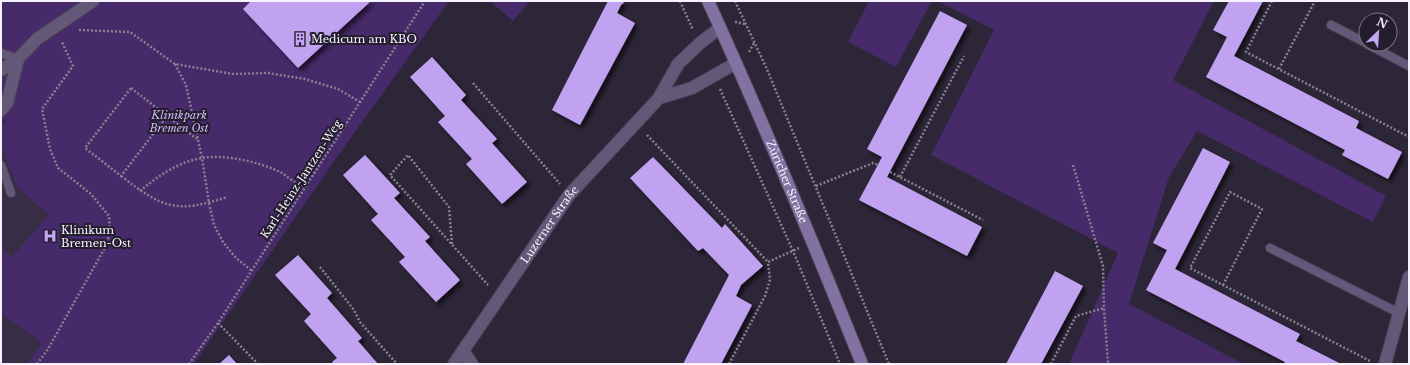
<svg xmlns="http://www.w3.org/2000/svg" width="1410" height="365" font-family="'Libre Baskerville',serif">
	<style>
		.built { fill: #372e45 }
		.green { fill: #462a69 }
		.building { fill: #c0a2f0; filter: url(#shadow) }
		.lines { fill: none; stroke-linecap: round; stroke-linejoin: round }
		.service-casing { stroke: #494354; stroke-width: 10 }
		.minor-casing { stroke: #494354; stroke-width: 14 }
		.secondary-casing { stroke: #494354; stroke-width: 14 }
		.path { stroke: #878190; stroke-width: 2.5; stroke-dasharray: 2 2; stroke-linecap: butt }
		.service { stroke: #635877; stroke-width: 8 }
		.minor { stroke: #635877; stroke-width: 12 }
		.secondary { stroke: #8371a2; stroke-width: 12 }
		.labels { text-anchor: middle; stroke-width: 4; stroke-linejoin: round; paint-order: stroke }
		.poi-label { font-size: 11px; fill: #f6f2fe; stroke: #231d2e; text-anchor: start }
		.park-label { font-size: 11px; font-style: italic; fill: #cfb9f5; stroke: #231d2e }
		.street-label { font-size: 11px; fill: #f6f2fe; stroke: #231d2e }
	</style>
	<defs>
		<filter id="shadow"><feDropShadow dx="3.5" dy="3.5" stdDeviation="2" flood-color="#0009"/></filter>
	</defs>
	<rect width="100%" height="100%" fill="#2d2638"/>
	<path class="built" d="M1 118 42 152 54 172 42 344 27 364H1Z"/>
	<path class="green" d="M1 1H449L335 160 194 364H27L41 345 39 343 40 341 1 313V248L12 257 49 215 17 187 1 146V131L3 130H1V127L6 122 1 118Z
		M490 1H530L513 21Z
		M869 1H932L896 67 848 42Z
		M938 1H1214L1173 80 1386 196 1373 222 1197 131 1169 177 1129 304 1244 364H1069L1118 253 931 155 994 30Z"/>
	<path class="building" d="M251 1H371L298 68 243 9Z
		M608 1H626L621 5 617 13 635 23 580 125 552 110Z
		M1229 1H1263L1234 56 1359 121 1356 128 1402 152 1388 179 1342 155 1345 150 1206 77 1227 37 1213 30Z
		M940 11 967 25 887 177 982 227 967 256 859 200 882 157 867 149Z
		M432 57 466 95 461 100 497 139 492 143 527 182 502 204 466 164 472 159 438 122 445 116 410 77Z
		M1203 148 1230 162 1175 269 1300 334 1296 341 1341 364H1284L1285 362 1146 290 1167 250 1153 243Z
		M365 155 400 193 394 198 430 237 425 241 460 280 436 302 399 262 405 257 371 220 378 214 343 175Z
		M653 157 722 228 725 224 763 266 741 285 736 296 752 305 721 364H683L729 275 703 248 698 251 630 178Z
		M298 255 332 293 327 298 362 338 358 341 378 364H334L332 362 337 358 304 321 311 314 275 275Z
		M1055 271 1083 286 1041 364H1006Z
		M229 355 237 364H219Z"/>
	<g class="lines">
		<g class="service-casing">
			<path id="service" d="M1331 25 1366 43
				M1367 44 1409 66
				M1 53 18 59
				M1 165 11 193
				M1270 248 1399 313"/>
		</g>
		<g class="minor-casing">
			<g id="minor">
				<path d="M1 70 18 59 37 39 93 1"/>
				<path d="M659 98 692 88 736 63"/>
				<path d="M1 110 7 103 18 59"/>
				<path d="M463 351 472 364"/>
				<path id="s1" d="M454 364 569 195 659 98 678 64 700 43 720 28"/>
				<path d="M1385 364 1409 277"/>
			</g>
		</g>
		<g class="secondary-casing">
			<g id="secondary">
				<path id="s2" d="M708 1C763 121 813 242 862 364"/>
			</g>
		</g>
		<path class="path" d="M680 1 693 30
			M735 1 766 67 889 364
			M1272 1 1246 52 1409 137
			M735 22 745 24
			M79 30 130 32 175 64 233 74 268 73 305 79 338 89 360 102
			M749 52 754 43
			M175 64 186 85 193 117 202 158 209 203 214 225 223 242 236 258 252 271
			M1279 69 1315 1
			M473 83 560 184
			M131 88 167 116 121 176 85 148Z
			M720 89 793 251 840 364
			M167 116 197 139
			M647 135 768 262
			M1073 165 1103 266 1104 308 1108 364
			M890 172 983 220
			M121 176C163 208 176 214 227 197
			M900 177 964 56
			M816 186 873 163 878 165
			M140 191C158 176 178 162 202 158 225 154 261 162 282 173 289 178 297 184 304 189
			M452 244 449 207 408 155 390 175 488 285
			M320 267 354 310 360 322 397 364
			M1223 285 1262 209 1230 192 1190 268 1370 361
			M218 323 258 364
			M37 364 48 349 107 244 110 230 109 216 91 194 58 168 50 149 42 109 73 66 62 42
			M189 364 218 323 425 1
			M729 364 765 296 770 280 768 262 799 248
			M1051 364 1076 316 1104 308"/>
		<use href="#service" class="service"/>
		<use href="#minor" class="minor"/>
		<use href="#secondary" class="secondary"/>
	</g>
	<defs>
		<g id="building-bare" transform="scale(1.08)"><path d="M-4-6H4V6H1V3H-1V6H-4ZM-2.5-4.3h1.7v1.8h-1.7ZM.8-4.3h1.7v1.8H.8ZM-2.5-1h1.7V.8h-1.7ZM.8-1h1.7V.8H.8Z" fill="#c3a7f2" stroke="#231d2e" stroke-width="2.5" paint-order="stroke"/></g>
		<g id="hospital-bare" transform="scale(1.08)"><path d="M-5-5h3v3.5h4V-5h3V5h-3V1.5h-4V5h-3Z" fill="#c3a7f2" stroke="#231d2e" stroke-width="2.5" paint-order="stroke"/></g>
	</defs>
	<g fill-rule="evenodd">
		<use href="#building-bare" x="300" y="39"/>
		<use href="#hospital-bare" x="50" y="236"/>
	</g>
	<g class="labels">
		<g class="poi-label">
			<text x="311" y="43">Medicum am KBO</text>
			<text x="61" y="234">Klinikum<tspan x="61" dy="13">Bremen-Ost</tspan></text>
		</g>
		<g class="park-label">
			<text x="179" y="119">Klinikpark<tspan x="179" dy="13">Bremen Ost</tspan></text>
		</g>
		<g class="street-label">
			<text transform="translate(301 179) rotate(-57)" y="4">Karl-Heinz-Jantzen-Weg</text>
			<text dy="4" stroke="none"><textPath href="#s2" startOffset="197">Züricher Straße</textPath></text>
			<text dy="4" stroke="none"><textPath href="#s1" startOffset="169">Luzerner Straße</textPath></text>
		</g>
	</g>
	<rect width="1410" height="365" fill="none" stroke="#f6f2fe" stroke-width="4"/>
	<g transform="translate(1378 32) rotate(25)"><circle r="19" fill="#231d2e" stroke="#777281"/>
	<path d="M0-3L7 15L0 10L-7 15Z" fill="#c3a7f2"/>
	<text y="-6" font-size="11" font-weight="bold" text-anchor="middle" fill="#f6f2fe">N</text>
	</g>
</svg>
